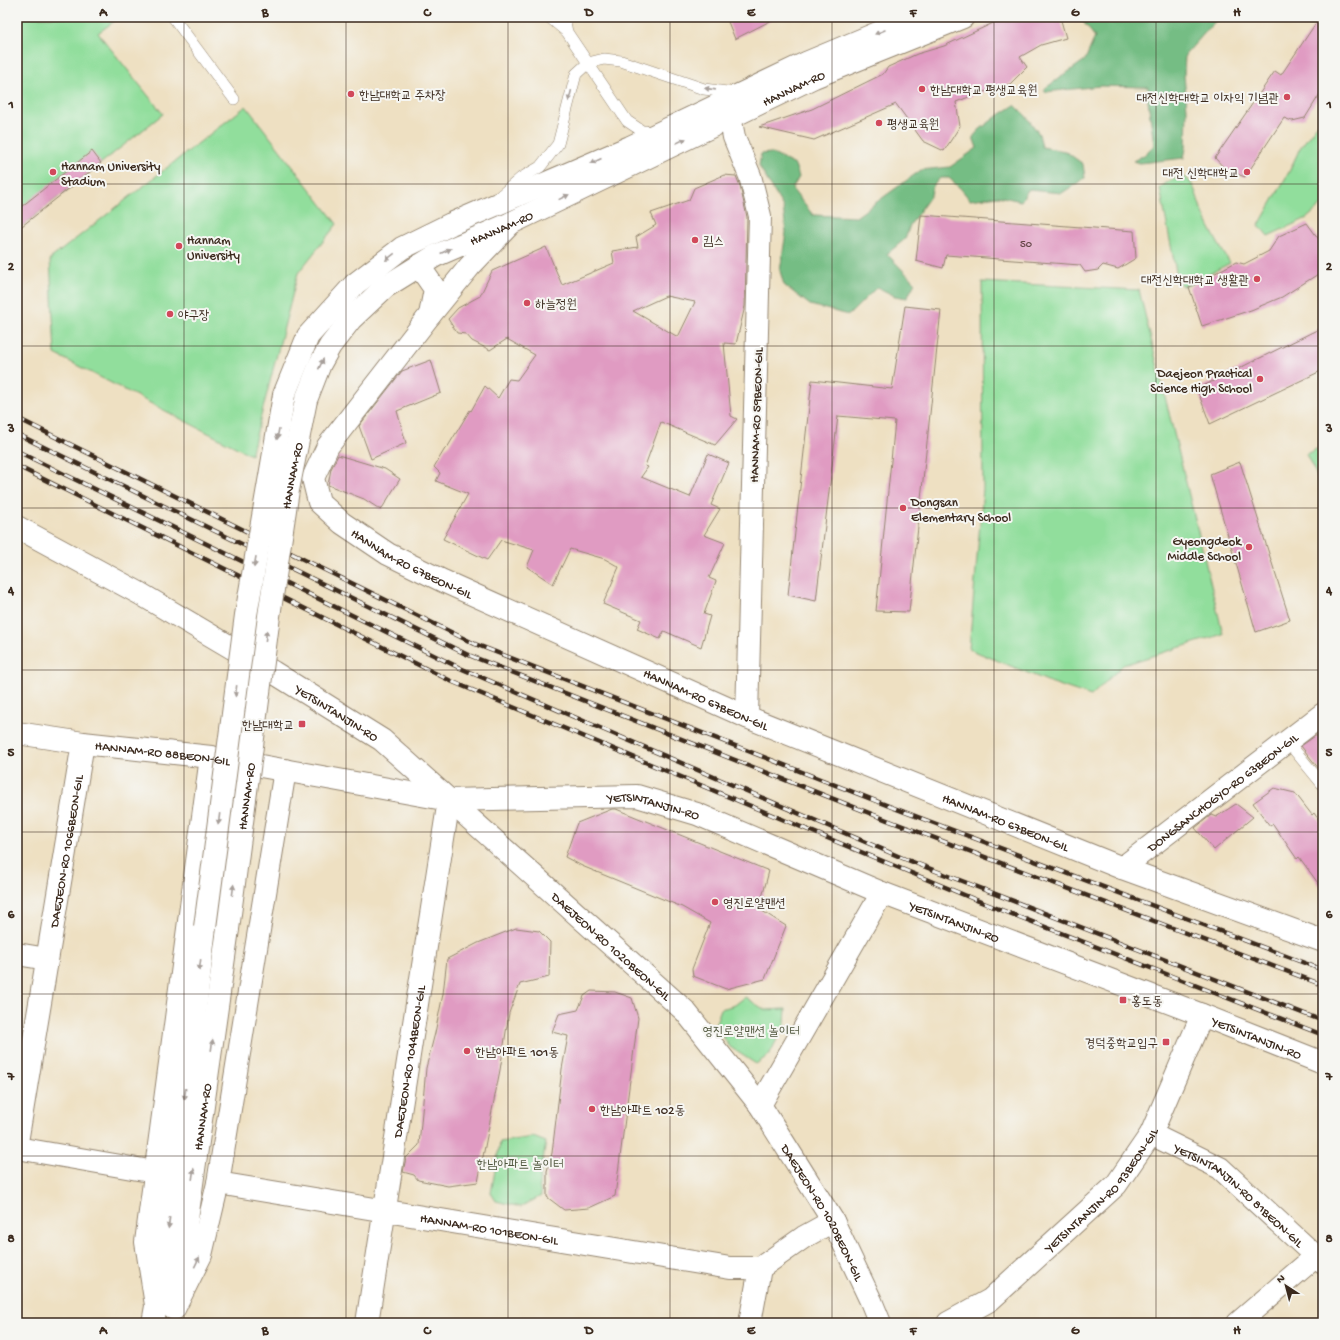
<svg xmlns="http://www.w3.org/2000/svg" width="1340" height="1340" font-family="'Gochi Hand','Poor Story',sans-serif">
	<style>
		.green { fill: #91de9c; stroke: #66845d }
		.forest { fill: #74bd84; stroke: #587451 }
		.building { fill: #e09bc2; fill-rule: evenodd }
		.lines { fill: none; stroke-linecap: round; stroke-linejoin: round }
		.lane-casing { stroke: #948570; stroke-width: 12 }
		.street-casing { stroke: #948570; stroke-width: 24 }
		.lane { stroke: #fff; stroke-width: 11 }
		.street { stroke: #fff; stroke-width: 22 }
		.rail-casing { stroke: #3b2a1e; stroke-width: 4.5 }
		.rail { stroke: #f6f6f2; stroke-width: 3; stroke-dasharray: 9; stroke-linecap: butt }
		.street-bridge-casing { stroke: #948570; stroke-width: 24; stroke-linecap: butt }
		.street-bridge { stroke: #fff; stroke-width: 22 }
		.oneway { fill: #a79f9a }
		.grid { fill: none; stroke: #3b2a1e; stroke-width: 1; stroke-opacity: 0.55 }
		.poi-dot { fill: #d1495b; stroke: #f6f6f2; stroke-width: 1.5 }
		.labels { text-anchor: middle; stroke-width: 4; stroke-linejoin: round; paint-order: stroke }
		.number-label { font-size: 11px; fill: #644647 }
		.street-label { font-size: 13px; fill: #3b2a1e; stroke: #f6f6f2 }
		.poi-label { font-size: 13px; fill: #3b2a1e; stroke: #f6f6f2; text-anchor: start }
		.park-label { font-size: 13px; fill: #50573e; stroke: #f6f6f2 }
		.neatline { fill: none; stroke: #3b2a1e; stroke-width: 1.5 }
		.grid-label { font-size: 13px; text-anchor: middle; font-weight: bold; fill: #3b2a1e }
	</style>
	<rect width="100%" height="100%" fill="#f6f6f2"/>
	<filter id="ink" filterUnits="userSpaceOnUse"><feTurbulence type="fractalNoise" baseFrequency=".025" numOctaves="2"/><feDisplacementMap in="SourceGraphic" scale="8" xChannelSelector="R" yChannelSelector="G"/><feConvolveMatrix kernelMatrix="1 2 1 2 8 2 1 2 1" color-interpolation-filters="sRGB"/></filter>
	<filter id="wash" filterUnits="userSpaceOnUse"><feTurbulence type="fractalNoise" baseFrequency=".012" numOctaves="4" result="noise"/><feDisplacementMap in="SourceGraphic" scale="16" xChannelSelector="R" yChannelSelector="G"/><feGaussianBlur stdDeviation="0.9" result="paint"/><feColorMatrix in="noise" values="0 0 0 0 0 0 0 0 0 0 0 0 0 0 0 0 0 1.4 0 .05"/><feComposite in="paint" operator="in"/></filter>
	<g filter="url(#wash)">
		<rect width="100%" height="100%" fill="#eee0c2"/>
		<path class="green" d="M17 17H120L98 33 163 114 17 230Z
			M246 106 337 224 298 273 251 455 55 354 50 259Z
			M1323 117V204L1307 218 1268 236 1259 225 1289 172 1300 148Z
			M1185 177C1197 186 1197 201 1203 213 1210 230 1220 247 1230 263L1191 284 1182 286 1177 277 1160 188C1167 181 1176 178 1185 177Z
			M982 282 1139 290 1223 634 1123 665 1091 696 1050 682 969 649 983 489Z
			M1323 446V488L1306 454Z
			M745 997 765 1010 786 1009 785 1024 769 1055 756 1064 730 1047 715 1025 721 1009 735 1005Z
			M533 1137 546 1142 539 1184 541 1196 521 1207 496 1201 491 1193 500 1142Z"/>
		<path class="forest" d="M1082 17H1219L1185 55 1184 75 1187 109 1186 148 1184 158 1140 163 1133 161 1144 155 1154 145 1148 101V87L1100 86 1046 92 1044 89 1085 60 1095 37 1081 19Z
			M1015 105 1026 116 1039 134 1042 147 1065 151 1083 164 1085 178 1062 193 1028 190 1021 201 998 196 970 200 961 189 949 178H940L933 186 931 195 910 225 905 239 887 254 915 283 907 298 895 296 877 287 849 315 810 305 784 285 780 271 786 232 783 207 759 166 761 154 771 153 795 165 799 177 792 189 813 215 856 217 921 170 950 167 977 148 973 137 979 130 996 117Z"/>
		<g id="blocks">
			<path class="building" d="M726 17H778L735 39Z
				M1006 17H1060L1066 38 1041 45 1020 57 1027 67 1010 84 974 95 956 102 960 126 944 151 923 141 896 104 814 140 759 127 812 109 883 74 888 67 917 54 944 46Z
				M1320 17H1323V89L1305 118 1292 121 1284 118 1245 177 1226 170 1215 158 1275 71 1281 75Z
				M92 151 101 163 17 230V210Z
				M724 175 736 176 740 186 747 217 745 306 736 344 724 343 731 416 737 419 715 445 661 422 645 466 648 467 641 477 690 497 708 454 729 463 711 505 720 509 704 535 725 543 709 578 716 581 704 614 710 616 701 647 664 631 660 639 637 629 641 620 603 604 619 567 605 559 570 549 553 584 527 567 534 550 501 540 487 560 443 539 468 494 436 481 440 473 434 467 446 447 447 448 470 410 471 411 485 386 498 398 509 379 517 380 535 355 507 339 490 350 472 341 466 334 457 333 448 319 458 308 480 296 492 271 546 247 562 285 614 263 612 251 638 247 636 237 656 225 651 213 689 200 694 188ZM666 296 695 302 678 337 633 311Z
				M921 215 1134 231 1136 258 1118 269 1103 265 1098 270 1085 272 1080 265 946 255 943 268 916 261Z
				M1307 223 1323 245V271L1282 297 1251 310 1202 326 1189 287 1236 262 1244 264 1269 251 1279 236Z
				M905 306 941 310 909 612 876 611 895 421 838 416 816 601 788 595 812 380 892 389Z
				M1323 327V370L1210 424 1197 389Z
				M431 360 441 393 397 411 406 443 371 459 359 426 402 371Z
				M338 455 385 469 400 479 381 510 364 499 328 485 331 469Z
				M1240 462 1290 620 1256 632 1210 474Z
				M1323 735V774L1301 746 1315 736Z
				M1274 788 1295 793 1312 815 1314 813 1323 826V890L1299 857 1297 859 1273 824 1270 826 1253 803Z
				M1236 804 1253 817 1214 850 1195 828 1211 815 1216 817Z
				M612 809H616L769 871 759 909 786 926 765 979 726 989 693 976 692 969 710 923 682 907 582 866 565 857 577 823Z
				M516 928 539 931 550 942 549 977 520 984 509 1013 500 1070 478 1182 448 1186 418 1180 414 1175 403 1172 406 1158 419 1145 426 1068 435 1033 443 994 447 959 478 943Z
				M591 991 615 992 632 998 638 1018 615 1196 589 1208 564 1210 547 1197V1171L552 1153 562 1069 568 1036 552 1032 559 1014 578 1010 584 996Z"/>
		</g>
	</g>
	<g filter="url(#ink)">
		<use href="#blocks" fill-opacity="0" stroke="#948570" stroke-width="1"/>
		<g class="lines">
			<g class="lane-casing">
				<path id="lane" d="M173 17 234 99
					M549 17 567 32 627 121 642 131 655 132
					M564 17 567 32
					M500 196 521 178 540 167 558 144 576 74 588 63 604 59 621 61 704 89 727 92 736 91
					M1287 741 1323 785"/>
			</g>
			<g class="street-casing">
				<g id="street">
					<path d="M730 117 734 137 750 176 760 216 747 717"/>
					<path id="s1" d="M511 223 470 266 430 315 328 446 313 478 319 502 342 523 388 554 443 581 747 717 1122 868 1323 941"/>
					<path d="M419 266 435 289 430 315"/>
					<path d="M284 395 308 336 355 284 402 248 451 224 630 147 806 63 916 17"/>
					<path id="s2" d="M306 400 320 364 330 346 351 319 385 287 435 256 511 223 814 77 963 17"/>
					<path id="s3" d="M17 527 139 593 273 672 382 740 685 1011 760 1105 833 1221 871 1301 880 1323"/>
					<path id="s4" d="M17 733 83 743 211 757 449 800 637 796 697 814 882 893 1202 1015 1323 1063"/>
					<path id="s5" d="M1122 868 1323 714"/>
					<path d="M17 954 47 959"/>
					<path d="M760 1105 882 893"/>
					<path id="s6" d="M1151 1134 1220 1168 1323 1263"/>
					<path id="s7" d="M17 1142 83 743"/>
					<path d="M17 1148 155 1172"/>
					<path id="s8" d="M218 1183 730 1268H760"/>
					<path id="s9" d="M177 1290 228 929"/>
					<path d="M156 1305 146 1242 211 757"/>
					<path d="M174 1309 201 1255 218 1183 285 770"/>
					<path d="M153 1323 166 1251 205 927"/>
					<path id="s10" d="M367 1323 449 800"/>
					<path d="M750 1323 760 1268 804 1237 833 1221"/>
					<path id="s11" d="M948 1323 990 1300 1116 1185 1151 1134 1202 1015"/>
					<path d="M1238 1323 1316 1256"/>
				</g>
			</g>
			<use href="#lane" class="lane"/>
			<use href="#street" class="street"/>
			<g class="rail-casing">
				<path id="rail" d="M17 418 475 644 894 808 1323 970
					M17 434 466 654 887 820 1323 985
					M17 451 460 668 905 859 1323 1021
					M17 466 453 682 981 902 1323 1035"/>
			</g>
			<use href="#rail" class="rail"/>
			<g class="street-bridge-casing">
				<g id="street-bridge">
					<path d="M205 927 246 615 284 395"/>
					<path id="s12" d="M228 929 269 616 288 490 306 400"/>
				</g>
			</g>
			<use href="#street-bridge" class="street-bridge"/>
		</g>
		<defs><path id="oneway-solid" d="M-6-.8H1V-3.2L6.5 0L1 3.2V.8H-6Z"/></defs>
		<g class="oneway">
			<use href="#oneway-solid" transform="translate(880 32) rotate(157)"/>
			<use href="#oneway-solid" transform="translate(710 89) rotate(-172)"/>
			<use href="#oneway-solid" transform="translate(570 96) rotate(104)"/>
			<use href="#oneway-solid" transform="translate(681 141) rotate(-26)"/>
			<use href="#oneway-solid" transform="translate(596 161) rotate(156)"/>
			<use href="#oneway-solid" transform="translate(564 197) rotate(-26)"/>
			<use href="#oneway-solid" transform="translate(446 251) rotate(-25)"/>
			<use href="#oneway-solid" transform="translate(390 257) rotate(142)"/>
			<use href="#oneway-solid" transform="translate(321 364) rotate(-65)"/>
			<use href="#oneway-solid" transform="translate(278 434) rotate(100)"/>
			<use href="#oneway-solid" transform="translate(255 562) rotate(100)"/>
			<use href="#oneway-solid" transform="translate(266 636) rotate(-83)"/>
			<use href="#oneway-solid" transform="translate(236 691) rotate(97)"/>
			<use href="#oneway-solid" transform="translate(219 819) rotate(97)"/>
			<use href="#oneway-solid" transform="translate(233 890) rotate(-83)"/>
			<use href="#oneway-solid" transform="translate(200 965) rotate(97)"/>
			<use href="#oneway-solid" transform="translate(212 1045) rotate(-82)"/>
			<use href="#oneway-solid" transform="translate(185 1094) rotate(97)"/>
			<use href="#oneway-solid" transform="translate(193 1174) rotate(-82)"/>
			<use href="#oneway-solid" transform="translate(169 1223) rotate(97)"/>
			<use href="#oneway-solid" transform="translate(197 1262) rotate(-64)"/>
		</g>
	</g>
	<path class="grid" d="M184 17V1323M346 17V1323M508 17V1323M670 17V1323M832 17V1323M994 17V1323M1156 17V1323M17 184H1323M17 346H1323M17 508H1323M17 670H1323M17 832H1323M17 994H1323M17 1156H1323"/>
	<g class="poi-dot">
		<circle cx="922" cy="89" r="4"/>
		<circle cx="351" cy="94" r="4"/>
		<circle cx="1287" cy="97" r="4"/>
		<circle cx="879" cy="123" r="4"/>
		<circle cx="53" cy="172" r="4"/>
		<circle cx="1247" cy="172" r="4"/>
		<circle cx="695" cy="240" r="4"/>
		<circle cx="179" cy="246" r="4"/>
		<circle cx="1257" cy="279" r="4"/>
		<circle cx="527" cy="303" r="4"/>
		<circle cx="170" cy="314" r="4"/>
		<circle cx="1260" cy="379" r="4"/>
		<circle cx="903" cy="508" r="4"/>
		<circle cx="1249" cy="547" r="4"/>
		<rect x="298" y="720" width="8" height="8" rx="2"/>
		<circle cx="715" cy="902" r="4"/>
		<rect x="1119" y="996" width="8" height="8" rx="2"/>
		<rect x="1162" y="1038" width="8" height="8" rx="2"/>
		<circle cx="467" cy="1051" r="4"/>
		<circle cx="592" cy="1109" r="4"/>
	</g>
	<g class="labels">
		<g class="number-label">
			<text x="1026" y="247">50</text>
		</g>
		<g class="street-label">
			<text dy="5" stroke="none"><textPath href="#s2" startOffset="595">HANNAM-RO</textPath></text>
			<text dy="5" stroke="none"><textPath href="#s2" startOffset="271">HANNAM-RO</textPath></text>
			<text transform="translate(755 415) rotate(-88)" y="5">HANNAM-RO 59BEON-GIL</text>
			<text dy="5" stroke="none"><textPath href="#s12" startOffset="458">HANNAM-RO</textPath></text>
			<text dy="5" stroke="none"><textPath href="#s1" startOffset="461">HANNAM-RO 67BEON-GIL</textPath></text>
			<text dy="5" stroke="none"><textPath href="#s1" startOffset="785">HANNAM-RO 67BEON-GIL</textPath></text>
			<text dy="5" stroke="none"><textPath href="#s3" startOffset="370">YETSINTANJIN-RO</textPath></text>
			<text dy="5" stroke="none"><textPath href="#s4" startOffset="147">HANNAM-RO 88BEON-GIL</textPath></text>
			<text dy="5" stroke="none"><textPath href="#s5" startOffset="126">DONGSANCHOGYO-RO 63BEON-GIL</textPath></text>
			<text dy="5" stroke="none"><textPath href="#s12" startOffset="134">HANNAM-RO</textPath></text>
			<text dy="5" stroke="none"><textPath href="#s4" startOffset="643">YETSINTANJIN-RO</textPath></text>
			<text dy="5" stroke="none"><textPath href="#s1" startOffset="1109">HANNAM-RO 67BEON-GIL</textPath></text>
			<text dy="5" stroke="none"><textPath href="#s7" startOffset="295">DAEJEON-RO 1066BEON-GIL</textPath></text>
			<text dy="5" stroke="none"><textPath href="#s4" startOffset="967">YETSINTANJIN-RO</textPath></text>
			<text dy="5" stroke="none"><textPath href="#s3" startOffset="731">DAEJEON-RO 1020BEON-GIL</textPath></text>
			<text dy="5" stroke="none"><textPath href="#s4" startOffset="1291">YETSINTANJIN-RO</textPath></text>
			<text dy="5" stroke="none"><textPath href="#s10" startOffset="265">DAEJEON-RO 1044BEON-GIL</textPath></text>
			<text dy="5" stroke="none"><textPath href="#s9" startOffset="175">HANNAM-RO</textPath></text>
			<text dy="5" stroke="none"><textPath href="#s11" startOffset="205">YETSINTANJIN-RO 93BEON-GIL</textPath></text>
			<text dy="5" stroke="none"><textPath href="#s6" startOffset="108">YETSINTANJIN-RO 81BEON-GIL</textPath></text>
			<text dy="5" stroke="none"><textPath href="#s3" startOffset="1074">DAEJEON-RO 1020BEON-GIL</textPath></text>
			<text dy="5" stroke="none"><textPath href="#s8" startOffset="275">HANNAM-RO 101BEON-GIL</textPath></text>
		</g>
		<g class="poi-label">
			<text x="930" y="94">한남대학교 평생교육원</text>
			<text x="359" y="99">한남대학교 주차장</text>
			<text x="1279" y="102" text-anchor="end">대전신학대학교 이자익 기념관</text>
			<text x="887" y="128">평생교육원</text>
			<text x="61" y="170">Hannam University<tspan x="61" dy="15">Stadium</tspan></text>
			<text x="1239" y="177" text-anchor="end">대전 신학대학교</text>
			<text x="187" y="244">Hannam<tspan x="187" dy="15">University</tspan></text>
			<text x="703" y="245">킴스</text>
			<text x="1249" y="284" text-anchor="end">대전신학대학교 생활관</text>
			<text x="535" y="308">하늘정원</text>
			<text x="178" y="319">야구장</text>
			<text x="1252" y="377" text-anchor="end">Daejeon Practical<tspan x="1252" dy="15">Science High School</tspan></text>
			<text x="911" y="506">Dongsan<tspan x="911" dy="15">Elementary School</tspan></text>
			<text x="1241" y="545" text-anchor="end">Gyeongdeok<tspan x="1241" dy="15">Middle School</tspan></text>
			<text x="294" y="729" text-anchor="end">한남대학교</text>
			<text x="723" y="907">영진로얄맨션</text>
			<text x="1131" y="1005">홍도동</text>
			<text x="1158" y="1047" text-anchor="end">경덕중학교입구</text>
			<text x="475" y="1056">한남아파트 101동</text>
			<text x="600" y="1114">한남아파트 102동</text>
		</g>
		<g class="park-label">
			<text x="751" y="1035">영진로얄맨션 놀이터</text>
			<text x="520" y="1168">한남아파트 놀이터</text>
		</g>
	</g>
	<rect width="1340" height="1340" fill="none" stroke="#f6f6f2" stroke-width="44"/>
	<g transform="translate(1286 1286) rotate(324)" stroke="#f6f6f2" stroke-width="3" paint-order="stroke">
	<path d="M0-3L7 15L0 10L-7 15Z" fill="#3b2a1e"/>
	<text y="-6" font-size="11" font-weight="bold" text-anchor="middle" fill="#3b2a1e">N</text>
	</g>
	<rect x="22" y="22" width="1296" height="1296" class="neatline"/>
	<g class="grid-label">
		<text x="103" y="16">A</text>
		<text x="265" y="16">B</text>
		<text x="427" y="16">C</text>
		<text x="589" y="16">D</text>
		<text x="751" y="16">E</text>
		<text x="913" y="16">F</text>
		<text x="1075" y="16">G</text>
		<text x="1237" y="16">H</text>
		<text x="11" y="108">1</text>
		<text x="1329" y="108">1</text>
		<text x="11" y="270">2</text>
		<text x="1329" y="270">2</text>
		<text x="11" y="432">3</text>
		<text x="1329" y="432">3</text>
		<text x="11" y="594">4</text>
		<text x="1329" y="594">4</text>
		<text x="11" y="756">5</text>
		<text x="1329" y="756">5</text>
		<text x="11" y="918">6</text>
		<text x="1329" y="918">6</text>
		<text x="11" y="1080">7</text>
		<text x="1329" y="1080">7</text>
		<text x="11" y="1242">8</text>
		<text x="1329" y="1242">8</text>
		<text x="103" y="1334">A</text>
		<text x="265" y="1334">B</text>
		<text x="427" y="1334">C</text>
		<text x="589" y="1334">D</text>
		<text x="751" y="1334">E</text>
		<text x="913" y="1334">F</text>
		<text x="1075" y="1334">G</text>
		<text x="1237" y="1334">H</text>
	</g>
</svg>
